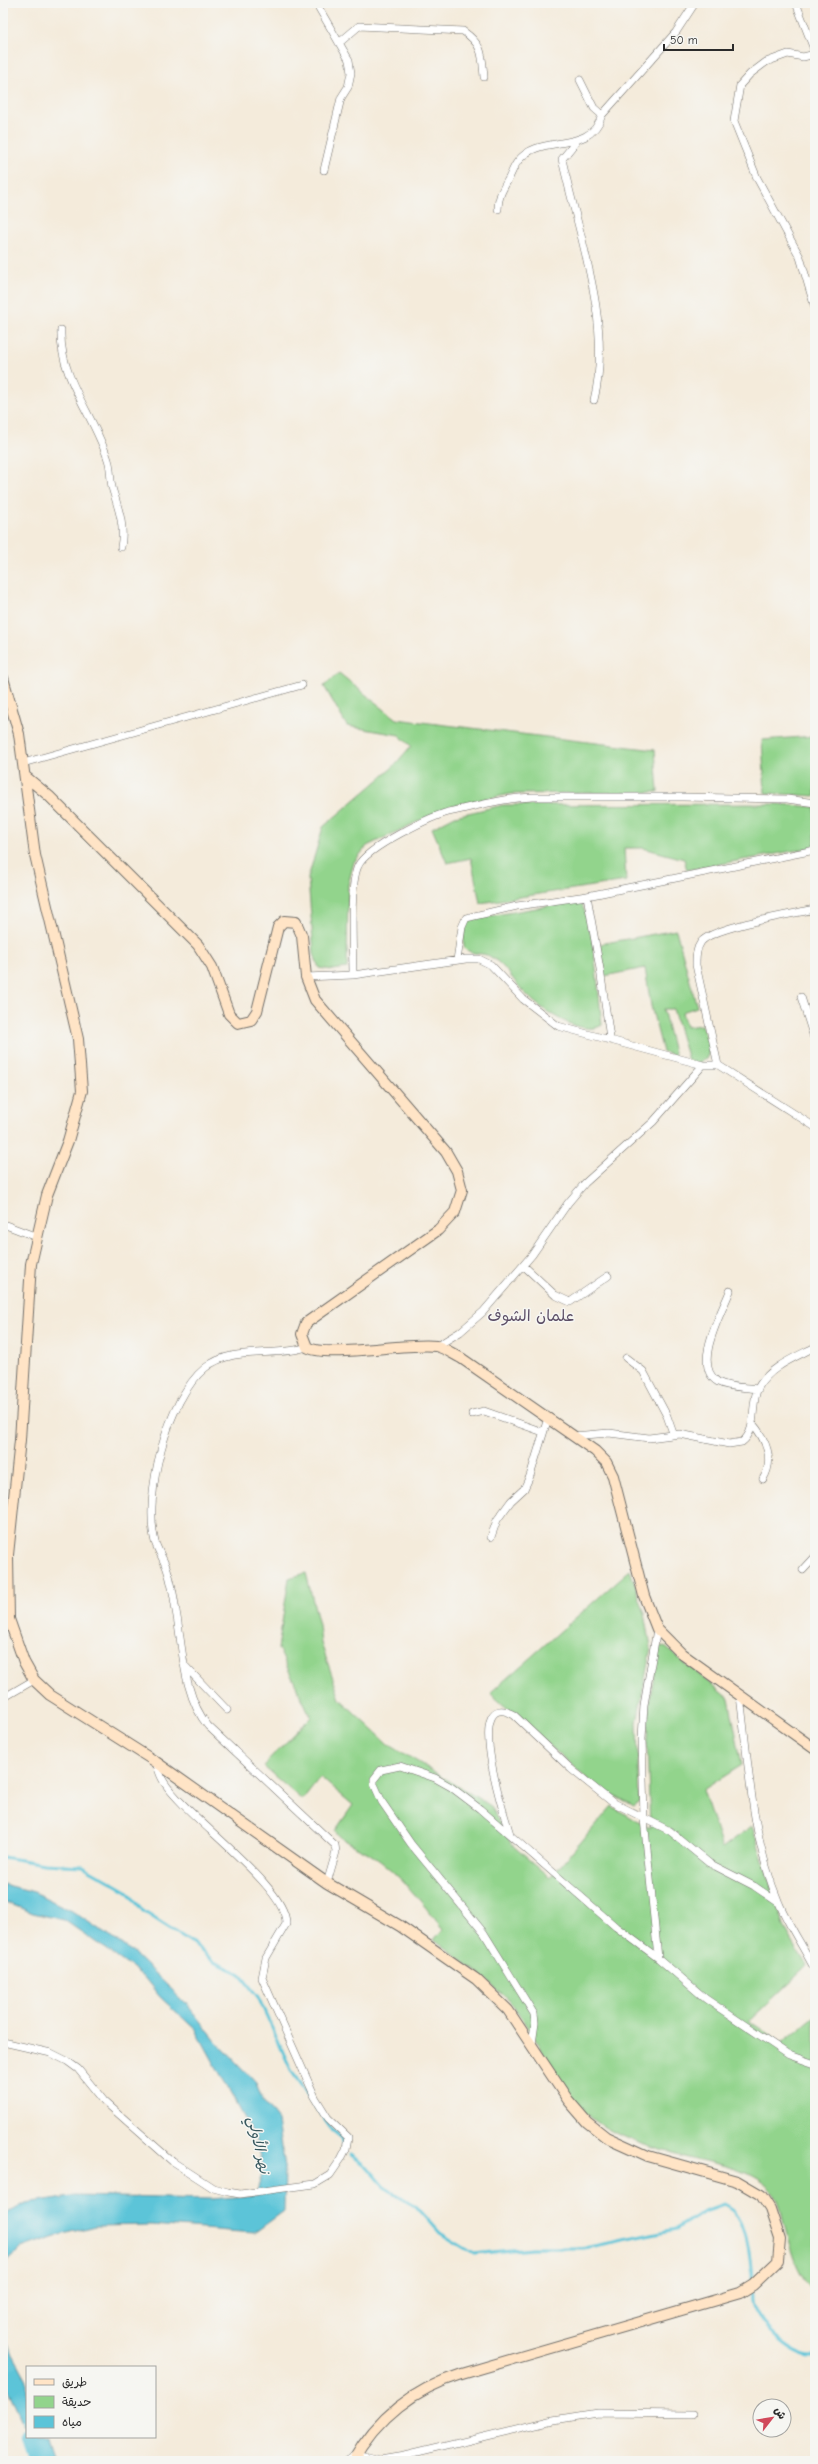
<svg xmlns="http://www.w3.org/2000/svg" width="818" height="2464" font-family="'Comic Neue','Playpen Sans Arabic',sans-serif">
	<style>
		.green { fill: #92d48c; stroke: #5e805c }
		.water { fill: #5bc4d8; stroke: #437882 }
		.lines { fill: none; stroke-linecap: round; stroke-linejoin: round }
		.stream { stroke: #5bc4d8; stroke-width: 3 }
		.river { stroke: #5bc4d8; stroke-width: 17 }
		.street-casing { stroke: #716e69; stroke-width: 8 }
		.secondary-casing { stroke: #716e69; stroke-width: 12 }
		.street { stroke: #fff; stroke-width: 7 }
		.secondary { stroke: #ffe4c6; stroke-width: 10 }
		.labels { text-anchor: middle; stroke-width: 3; stroke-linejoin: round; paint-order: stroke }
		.water-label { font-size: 15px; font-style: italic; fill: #39595f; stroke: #f6f6f2 }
		.quarter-label { font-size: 16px; fill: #5d4f67; stroke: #f6f6f2 }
	</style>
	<rect width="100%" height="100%" fill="#f6f6f2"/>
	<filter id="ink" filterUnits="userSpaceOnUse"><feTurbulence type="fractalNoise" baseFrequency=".025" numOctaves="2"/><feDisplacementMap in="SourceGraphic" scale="8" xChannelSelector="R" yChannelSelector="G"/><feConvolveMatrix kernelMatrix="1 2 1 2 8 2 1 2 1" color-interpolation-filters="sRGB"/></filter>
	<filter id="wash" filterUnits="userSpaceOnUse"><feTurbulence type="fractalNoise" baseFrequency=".012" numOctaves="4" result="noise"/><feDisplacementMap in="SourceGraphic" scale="16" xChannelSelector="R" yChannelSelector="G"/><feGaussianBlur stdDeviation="0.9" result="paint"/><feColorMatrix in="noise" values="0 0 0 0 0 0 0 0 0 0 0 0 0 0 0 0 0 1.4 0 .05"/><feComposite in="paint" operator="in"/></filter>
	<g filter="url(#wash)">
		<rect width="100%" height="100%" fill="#f4ebdb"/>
		<path class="green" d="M339 673 396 719 655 750 658 792 511 794 450 806 367 846 354 862 348 885 347 968 332 970 319 968 314 954 308 878 323 827 392 768 411 746 399 735 347 726 324 686Z
			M815 736V796L765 793 762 740Z
			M779 804 815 807V847L687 870 684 859 643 848H624L626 881 480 903 471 858 447 863 432 828 455 816 503 805Z
			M571 902C575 902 580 902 582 906 594 923 599 1001 602 1025 583 1038 539 1009 525 993 514 982 505 965 491 957 481 951 472 957 464 947 463 937 463 926 472 919Z
			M676 930 697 1007 682 1012 686 1027 701 1025 711 1048 706 1059 698 1063 688 1060 673 1009H663L675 1056 663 1052 651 1006 645 968 604 976 600 944Z
			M630 1570 645 1614 651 1647 637 1722 639 1803 634 1807 593 1784 490 1693Z
			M306 1573 319 1625 321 1643 340 1699 388 1744 491 1806 511 1844 550 1878 612 1806 636 1821 650 1827 647 1741 649 1703 659 1647 664 1646 729 1699 742 1765 703 1790 722 1848 752 1826 785 1929 807 1966 749 2021 782 2043 815 2016V2293C795 2274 790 2246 783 2220 781 2211 779 2198 773 2192 754 2171 726 2166 700 2160 662 2150 619 2142 588 2115 562 2092 542 2047 522 2018 500 1985 464 1963 434 1940L443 1929C421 1902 400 1873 370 1854 356 1845 347 1846 335 1831L353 1805 320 1777 302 1800 263 1766 311 1717 278 1648 289 1578Z"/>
		<path class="water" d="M3 1884 34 1892 72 1911 130 1950 185 2002 215 2040 256 2083 263 2101 278 2121 285 2167 284 2211 254 2233 152 2225 96 2226 55 2236 21 2248 3 2265V2216L26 2203 71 2196 212 2199 256 2195 263 2170 255 2137 196 2030 160 1997 143 1976 87 1936 64 1920 33 1913 3 1901Z
			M3 2336 27 2380V2433L3 2378Z
			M28 2437H48L56 2461H35Z"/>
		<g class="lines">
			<path class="stream" d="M3 1857 44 1864 83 1866 127 1891 143 1911 191 1942 214 1962 239 1973 258 1997 292 2072 331 2129 341 2137 343 2145
				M351 2155 364 2164 384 2187 415 2205 440 2233 474 2254 531 2248H584L676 2229 704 2211 724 2204C728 2206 734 2209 736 2213 748 2233 751 2260 752 2282
				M752 2288C752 2293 751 2301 753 2306 760 2326 793 2358 815 2356"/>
			<path class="river" d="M29 2437 37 2461"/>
		</g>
	</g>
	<g filter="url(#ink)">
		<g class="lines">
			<g class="street-casing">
				<path id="street" d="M316 3 349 60 351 73 348 87 341 98 324 170
					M796 3 815 52
					M339 43 359 26 463 31C483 45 482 54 484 77
					M815 54 803 57 788 54 766 62 750 74 740 85 734 121 757 178 800 257 815 308
					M580 80 594 108 602 115
					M576 142 562 159C578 233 613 324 594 400
					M498 209C498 196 503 189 509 178 512 172 514 166 518 161 540 132 590 156 602 115L676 32 695 3
					M61 330C59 379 96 417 109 463 111 472 110 482 113 491 119 510 125 527 121 547
					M23 763 302 685
					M587 896 815 850
					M457 960 462 927 466 918 517 906 587 896 600 969 610 1038
					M353 975C353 951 349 885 358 866 366 848 432 815 453 811 480 805 506 798 533 797H683L787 799 815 803
					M306 977 353 975 466 959H479L491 965 523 999 558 1026 703 1065H718L815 1127
					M801 997 815 1041
					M718 1065 696 965C696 957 696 949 701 942 712 927 793 914 815 909
					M3 1224 37 1237
					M524 1266 555 1295 570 1302 608 1276
					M730 1291C722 1312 691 1366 718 1382 729 1388 746 1387 758 1389
					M437 1346 460 1332 483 1312 532 1255 568 1203 585 1183 653 1122 703 1065
					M307 1347C275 1358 233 1345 205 1368 167 1399 143 1495 155 1542 158 1551 164 1560 167 1569 172 1583 174 1597 176 1611 183 1648 183 1696 208 1726L335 1845 336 1852 327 1883
					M626 1358 643 1371 667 1416 673 1433
					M472 1414 484 1411 543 1432
					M752 1423C766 1439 775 1460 763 1479
					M573 1436 609 1433 649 1438 680 1434 729 1444 742 1442C758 1430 750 1404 758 1388 769 1367 796 1357 815 1347
					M491 1537 497 1520 511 1501 524 1489 530 1476 548 1418
					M803 1570 815 1557
					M657 1629 644 1705 642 1738 644 1819 658 1958
					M186 1667 227 1710
					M740 1696C749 1766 751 1837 779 1903 789 1926 804 1948 815 1970
					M3 1698 34 1680
					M510 1834C505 1818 462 1686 514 1715L571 1769 612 1802 670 1831 709 1863 754 1886 779 1903
					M3 2042 51 2053 67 2061 78 2069 104 2101 173 2162 213 2188 228 2192 240 2194 315 2184 330 2175 341 2159 346 2149 348 2137 328 2118 315 2097 262 1978 266 1958 286 1924C288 1887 185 1816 164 1782 160 1776 158 1769 156 1762
					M532 2044 535 2023 534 2014 484 1933 411 1844 382 1802 374 1784V1779L381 1770 400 1766 435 1778 451 1787 480 1809 616 1927 658 1958 706 1999 789 2055 815 2064
					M346 2461 357 2454 380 2460 404 2456 554 2420 598 2413 693 2414"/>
			</g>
			<g class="secondary-casing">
				<path id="secondary" d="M3 678 19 734 35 855 78 1039 82 1091 68 1141 47 1195 31 1264 20 1440 8 1555 9 1619 24 1662 34 1680 50 1695 156 1762 327 1883 400 1926 476 1979 508 2010 568 2100 587 2122 606 2137 648 2156 737 2181 761 2195 770 2209 780 2239 778 2261 753 2285 740 2293 462 2374C414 2389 378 2416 353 2461
					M25 776 49 796 198 945 212 967 229 1014 238 1023 251 1020 257 1011 278 927 284 921 296 922 302 936 306 977 315 1000 446 1152 457 1171 462 1190 455 1212 438 1230 306 1323 302 1334 307 1347C326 1359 408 1342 436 1346 445 1348 453 1354 461 1358L595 1451 606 1462 613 1476 644 1596 657 1629 682 1654 815 1749"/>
			</g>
			<use href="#street" class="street"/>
			<use href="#secondary" class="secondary"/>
		</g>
	</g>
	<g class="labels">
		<g class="water-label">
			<text transform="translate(259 2145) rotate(78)" y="5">نهر الأولي</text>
		</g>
		<g class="quarter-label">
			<text x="531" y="1321">علمان الشوف</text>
		</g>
	</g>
	<rect width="818" height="2464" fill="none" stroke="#f6f6f2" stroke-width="16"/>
	<rect x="26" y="2366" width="130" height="72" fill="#f6f6f2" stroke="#a5a5a2"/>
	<rect x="34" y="2379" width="20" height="6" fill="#ffe4c6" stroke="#a5a5a2"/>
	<text x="62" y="2386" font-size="12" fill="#2b2b2b">طريق</text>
	<rect x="34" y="2396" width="20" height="12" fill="#92d48c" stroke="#a5a5a2"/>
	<text x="62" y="2406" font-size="12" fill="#2b2b2b">حديقة</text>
	<rect x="34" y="2416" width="20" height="12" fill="#5bc4d8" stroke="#a5a5a2"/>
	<text x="62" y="2426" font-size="12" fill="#2b2b2b">مياه</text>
	<g transform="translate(772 2418) rotate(59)"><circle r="19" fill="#f6f6f2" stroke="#a5a5a2"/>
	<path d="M0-3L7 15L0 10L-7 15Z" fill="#d1495b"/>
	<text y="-6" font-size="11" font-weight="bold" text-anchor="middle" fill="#2b2b2b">ش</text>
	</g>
	<path d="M664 44v6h69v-6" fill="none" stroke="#2b2b2b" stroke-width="2"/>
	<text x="670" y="44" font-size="12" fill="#2b2b2b" stroke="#f6f6f2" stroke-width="3" paint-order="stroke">50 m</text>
</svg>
